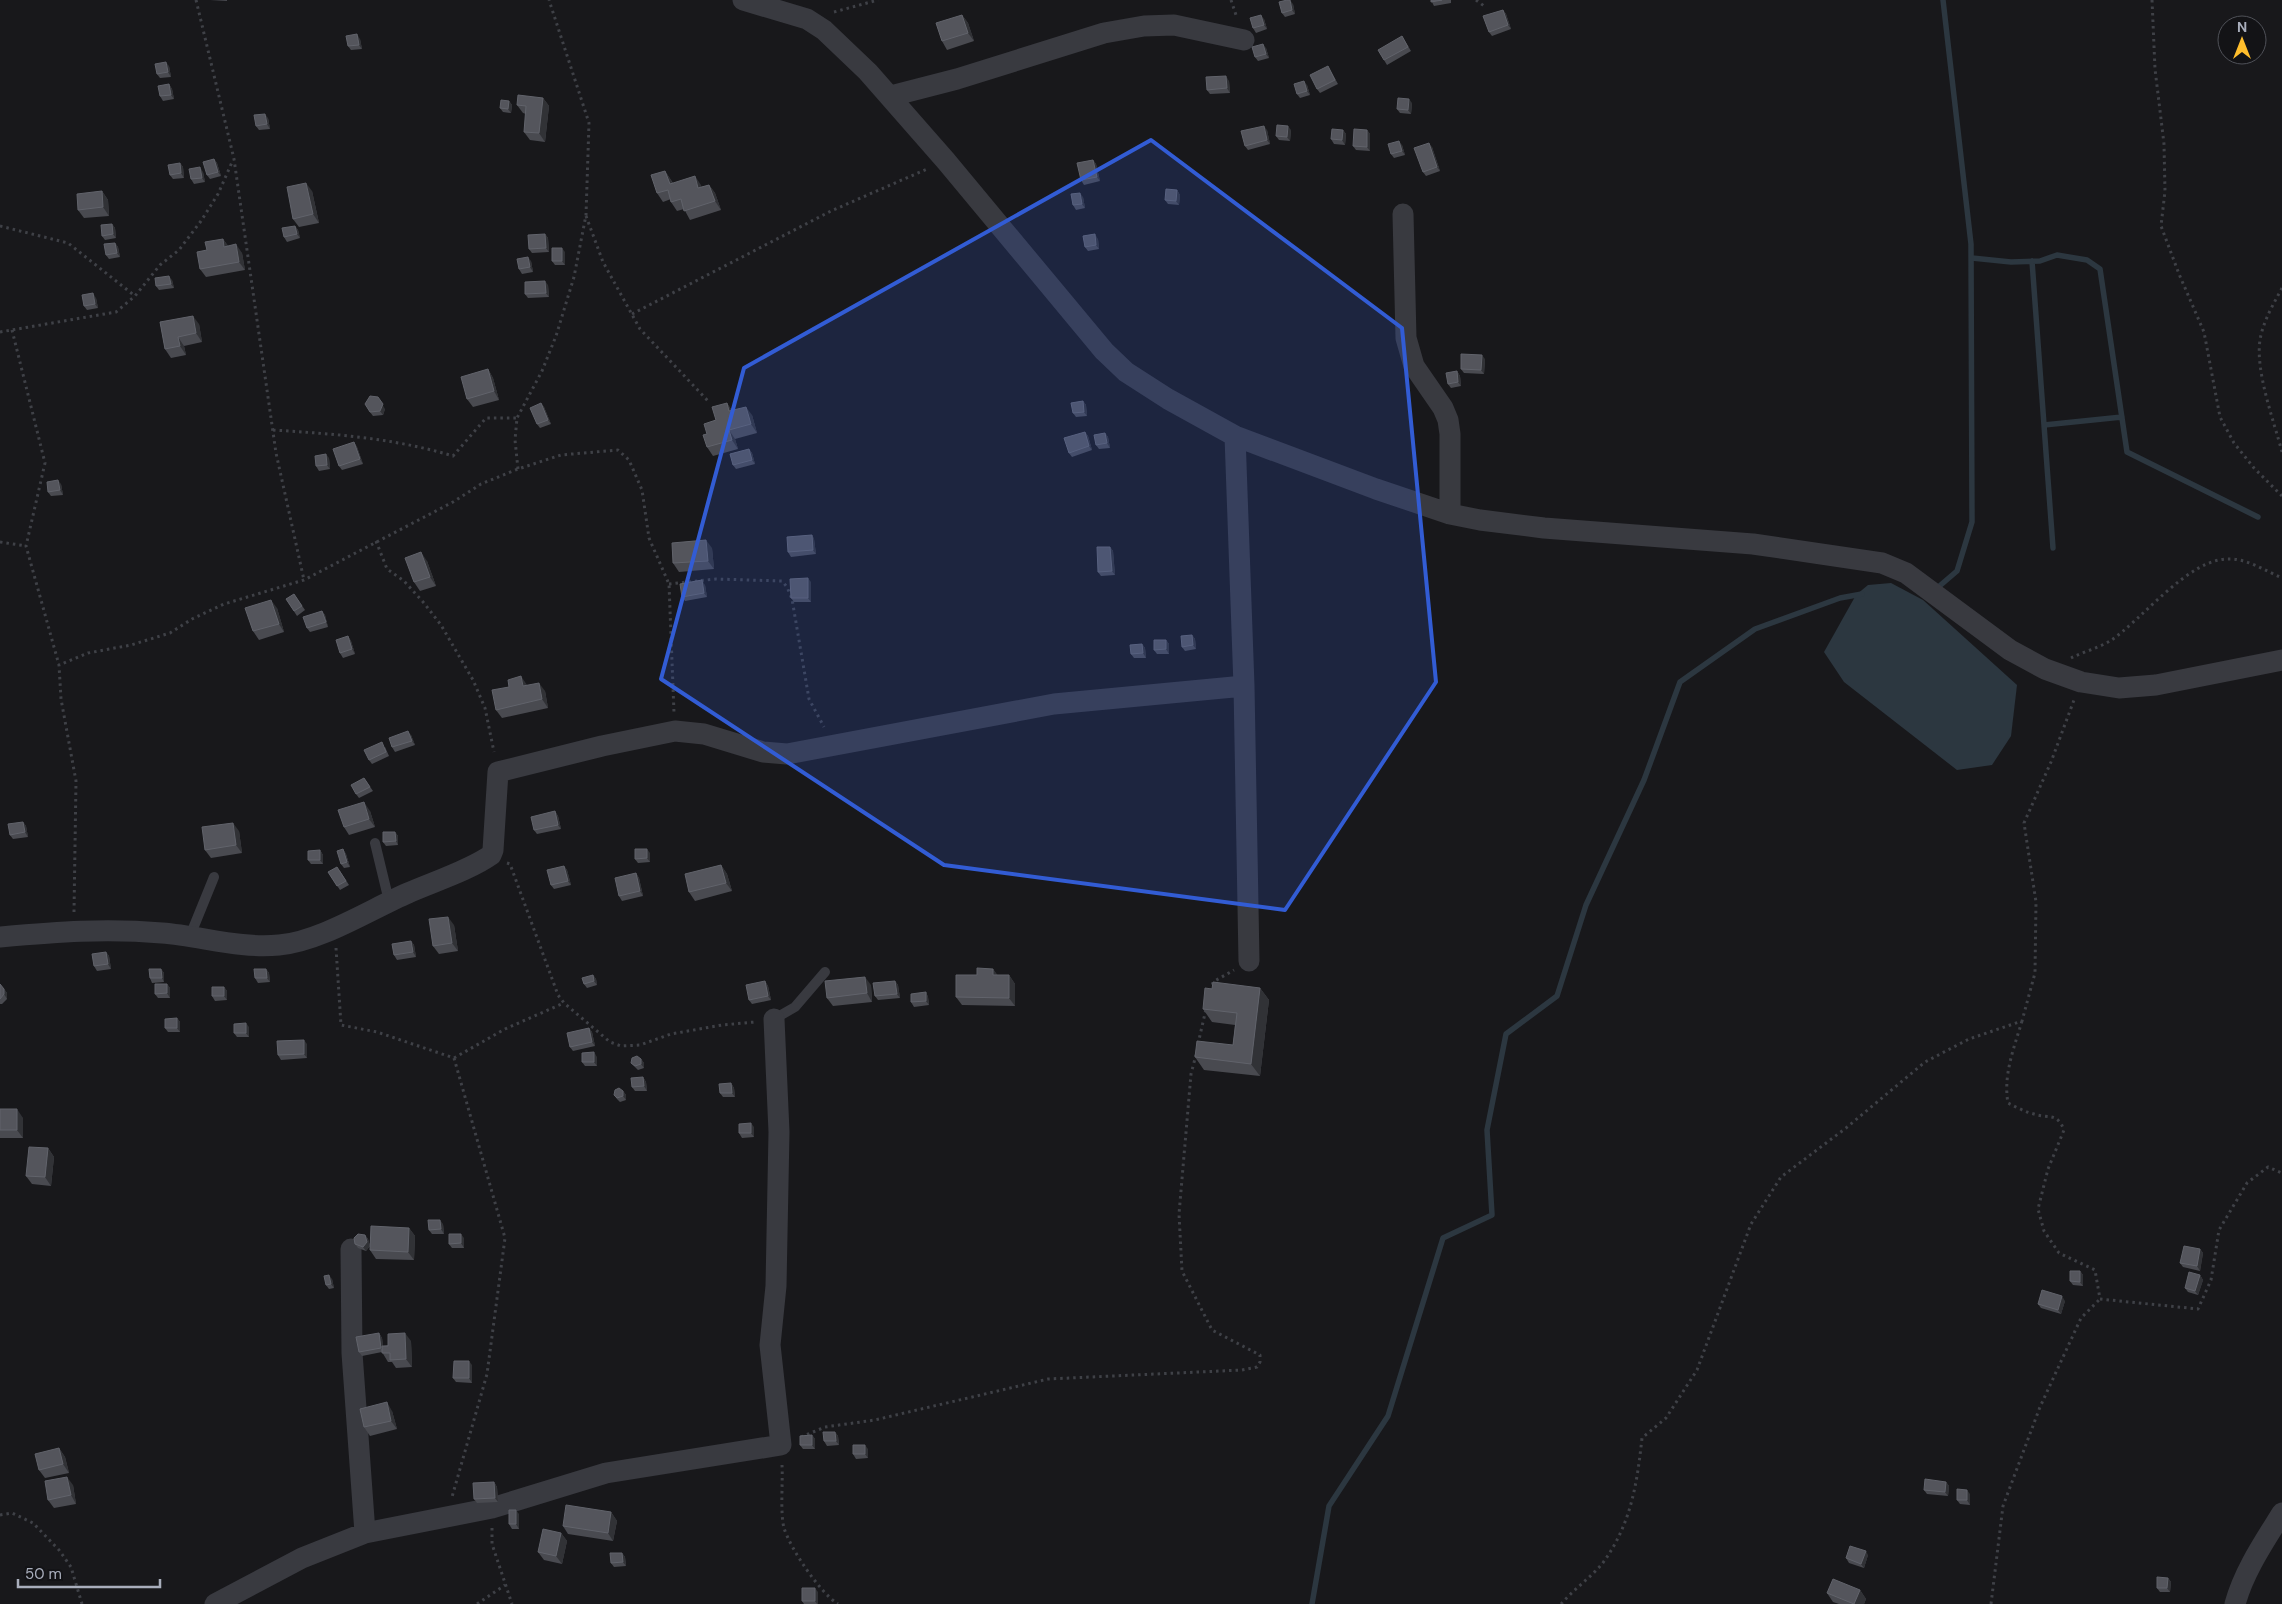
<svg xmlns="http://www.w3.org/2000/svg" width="2282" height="1604" font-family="'DM Sans',sans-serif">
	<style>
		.water { fill: #2c3740 }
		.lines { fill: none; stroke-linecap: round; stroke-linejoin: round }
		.stream { stroke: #2c3740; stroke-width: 5.5 }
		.path { stroke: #3f4147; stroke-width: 3; stroke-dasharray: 2.5 4; stroke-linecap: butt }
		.lane { stroke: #393a40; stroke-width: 10 }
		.street { stroke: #393a40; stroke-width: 21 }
		.wall { fill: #494a50 }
		.shaded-wall { fill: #313236 }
		.building { fill: #54555c; stroke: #61636b }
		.marked { fill: #325cd4; fill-opacity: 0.2; stroke: #325cd4; stroke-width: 4; stroke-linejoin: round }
	</style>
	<rect width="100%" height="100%" fill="#18181b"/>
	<path class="water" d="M1891 583 1923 600 2017 685 2011 736 1992 765 1957 770 1844 682 1824 652 1856 595 1868 585Z"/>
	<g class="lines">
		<path class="stream" d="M1972 258 2011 262 2040 261 2057 255 2087 260 2100 269 2127 452 2258 517
			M2032 261 2053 548
			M2044 425 2122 417
			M1936 589 1957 571 1972 522 1971 244 1943 0
			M1312 1604 1329 1506 1388 1416 1443 1238 1492 1215 1487 1130 1506 1034 1557 996 1586 905 1644 780 1680 682 1755 629 1840 598 1862 594"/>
		<path class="path" d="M196 0 234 159 276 453 304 580
			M1231 0 1237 18
			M1476 0 1484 6
			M2152 0 2155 69 2164 144 2165 191 2161 226 2179 274 2204 332 2220 417 2234 443 2254 468 2282 496
			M834 12 878 0
			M586 216 603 262 640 329 709 402
			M0 226 68 243 135 296
			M2282 288C2274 303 2265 318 2261 335 2253 366 2274 421 2282 452
			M632 314 831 211 927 169
			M12 330 45 463 26 546 59 665
			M0 332 116 312 135 296 160 265 179 250 201 221 218 194 233 160
			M273 430C335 434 394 438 453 456L486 418H517
			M518 469 515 440 517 418 542 371 556 336 574 277 586 215 589 123 549 0
			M376 541 387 569 404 581 424 603 441 625 473 680 485 708 494 752
			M0 542 26 546
			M669 584 716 579 782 581 787 587 792 599 809 699 824 727
			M2071 658C2083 652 2098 648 2110 641 2142 620 2188 559 2228 559 2246 558 2266 571 2282 578
			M507 863 510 864 558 995 564 1003 610 1042 621 1046 640 1045 671 1034 722 1025 755 1022
			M74 912 76 781 61 699 59 665 88 653 131 645 170 633 192 619 224 604 304 580 453 502 481 484 518 469 561 455 618 450 629 460 642 490 649 538 669 584 674 713
			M336 948 341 1025 377 1032 454 1058 505 1238 487 1374 452 1497
			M1211 991 1213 982 1234 970
			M2022 1021C2014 1048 2003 1075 2008 1103 2016 1107 2025 1112 2034 1114 2049 1119 2057 1112 2064 1130L2048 1169 2038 1209 2044 1231 2059 1253 2095 1270 2100 1299
			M1198 1044 1206 1009
			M454 1058 505 1029 564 1003
			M2100 1299 2198 1309 2211 1280 2219 1230 2247 1183 2268 1167 2282 1173
			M801 1437 825 1427 875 1420 1048 1379 1242 1370 1257 1367 1260 1362V1355L1212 1330 1182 1271 1179 1214 1191 1074 1196 1055
			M782 1465C783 1482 780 1513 784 1528 790 1548 820 1593 838 1604
			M0 1515 12 1513 33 1523 59 1550 71 1567 82 1604
			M492 1528V1544L512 1604
			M477 1604 505 1585
			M1561 1604C1573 1590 1590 1578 1602 1564 1631 1525 1637 1484 1642 1438L1666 1418 1697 1370 1751 1224 1781 1177 1846 1128 1925 1062 1969 1039 2022 1021 2035 973 2036 902 2024 823 2051 762 2074 700
			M1991 1604 2003 1506 2040 1407 2081 1318 2100 1299"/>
		<path class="lane" d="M375 843 389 901
			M190 936 214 877
			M774 1019 795 1007 825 972"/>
		<path class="street" d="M743 0 807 19 824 30 868 72 946 161 1104 351 1126 372 1168 399 1235 436 1376 489 1450 514 1480 520 1544 528 1753 544 1882 563 1906 573 2010 650 2045 669 2081 682 2119 688 2156 685 2282 660
			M891 96 957 79 1104 33 1144 26 1174 25 1244 40
			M1403 214 1406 338 1414 366 1443 408 1448 420 1450 434V514
			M1235 436 1244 686 1249 961
			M0 937C57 932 105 928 162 933 201 936 240 949 279 945 319 942 371 909 408 893 433 882 470 870 491 855L493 850 498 772 602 746 675 731 704 734 763 752 787 754 1054 704 1244 686
			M365 1533 492 1508 606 1473 781 1445 770 1345 776 1286 779 1132 774 1019
			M215 1604 302 1558 365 1533 352 1353 351 1249
			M2235 1604C2244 1571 2264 1542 2282 1513"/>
	</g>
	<path class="wall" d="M210 0H227V1Z
		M1431 0H1451V3L1434 6Z
		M1293 4 1295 14 1285 17 1282 13Z
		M1503 10 1506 14 1511 29 1492 36 1489 32Z
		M962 15 968 23 974 41 947 50 942 41Z
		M1264 19 1267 29 1256 33 1253 28Z
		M1402 36 1411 51 1387 65 1384 60Z
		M360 39 362 49 351 50 348 46Z
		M1266 48 1269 58 1258 61 1255 57Z
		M169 66 171 77 160 78 157 74Z
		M1328 66 1338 84 1320 93 1317 89Z
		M1229 81 1230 93 1210 94 1207 90Z
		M169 84 172 89 174 99 163 101 160 96Z
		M1307 85 1310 95 1300 98 1297 94Z
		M543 98 549 106 545 142 530 140 524 132 526 114 523 113 517 105Z
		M509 101 512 105 511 113 503 112 500 108Z
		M1412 103 1411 114 1400 113 1397 109Z
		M268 118 270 129 259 130 256 126Z
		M1267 130 1270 144 1248 150 1245 146Z
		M1291 130 1290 141 1279 140 1276 136Z
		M1343 130 1346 134 1345 145 1334 144 1331 139Z
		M1367 130 1370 134V151L1356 150 1353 146Z
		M1402 145 1405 155 1394 158 1391 154Z
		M1432 147 1440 171 1426 176 1423 172Z
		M214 159 217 163 221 176 210 179 207 175Z
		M1093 160 1096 164 1100 181 1084 185 1081 180Z
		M180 163 183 167 184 178 173 179 170 175Z
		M665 171 673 183 701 185V187L709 185 715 193 721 210 690 220 684 209 677 211 671 202V199L663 202 657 193Z
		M203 172 205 182 194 184 191 179Z
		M1177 190 1180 195 1179 205 1168 204 1165 200Z
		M102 191 108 200 109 216 84 218 78 210Z
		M312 191 319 223 299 227 293 219Z
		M1083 197 1085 208 1076 210 1073 205Z
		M112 224 115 228 116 238 105 240 102 236Z
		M295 226 298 230 300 238 287 242 284 237Z
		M545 234 548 238 549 252 532 253 529 249Z
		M223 239 228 246 242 253 245 270 206 277 200 269 207 250Z
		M1098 239 1099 249 1088 251 1085 247Z
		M115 243 118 247 120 257 109 259 106 255Z
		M565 252V265H555L552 261Z
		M531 261 533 272 522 274 519 269Z
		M172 280 174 288 159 290 156 286Z
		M548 285 549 297 528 298 525 294Z
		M96 298 98 308 87 310 84 306Z
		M160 322 199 324 202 342 184 346 186 355 171 358 165 349Z
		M1485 359 1484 374 1464 373 1461 369Z
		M488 369 493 378 499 400 473 407 467 399Z
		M1457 371 1460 376 1461 386 1451 388 1448 384Z
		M1083 401 1086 405 1087 416 1076 417 1073 413Z
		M541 403 544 407 551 424 540 428 537 424Z
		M727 403 732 411 752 415 757 433 735 439 738 449 713 456 707 447V434Z
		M385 409 383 415 373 416 370 412Z
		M1085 432 1088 436 1092 450 1072 457 1069 453Z
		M1105 433 1108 437 1110 448 1099 449 1096 445Z
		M354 442 357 447 363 464 342 470 339 466Z
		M749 449 752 453 755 464 736 469 733 465Z
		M329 458 330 469 319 471 316 466Z
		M61 484 63 495 51 496 48 492Z
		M812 535 814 539 816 554 791 557 788 552Z
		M1110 547 1113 551 1115 575 1101 576 1098 572Z
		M712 548 714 569 679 572 673 563Z
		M427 561 436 586 420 591 414 582Z
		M811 582V602H794L791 598Z
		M705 585 707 597 685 601 682 597Z
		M294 594 305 610 297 616 286 599Z
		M277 608 284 632 259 640 253 631Z
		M322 611 325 615 328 627 310 632 307 628Z
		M1192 635 1195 639 1196 649 1185 651 1182 647Z
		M348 636 351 641 355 654 343 658 340 653Z
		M1166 640 1169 644V654H1157L1154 650Z
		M1142 644 1145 648 1146 658H1134L1131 654Z
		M527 685 545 691 548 708 502 718 496 710Z
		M411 735 415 745 395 752 392 747Z
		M385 747 389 756 372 764 369 760Z
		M364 778 373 791 359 798 356 794Z
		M370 811 375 827 349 835 344 827Z
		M555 811 558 816 561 829 537 834 534 830Z
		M23 822 26 826 28 837 13 839 10 835Z
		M239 831 242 853 211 858 205 850Z
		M395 832 398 836V845L386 846 383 842Z
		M343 849 346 854 350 867 344 868 341 864Z
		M320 850 323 855V864H311L308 860Z
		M650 853V862L638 863 635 859Z
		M721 865 727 874 732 891 695 901 689 892Z
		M564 866 567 870 571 885 554 889 551 885Z
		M340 871 349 885 340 890 328 872Z
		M636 873 639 878 643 896 622 901 619 896Z
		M454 925 458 951 439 954 433 946Z
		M411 941 414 945 416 957 397 960 394 955Z
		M106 952 109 956 111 969 97 971 94 966Z
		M161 969 164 973V982L152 983 150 978Z
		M266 969 269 973 270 982 258 983 255 978Z
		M993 969 997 975H1009L1015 984V1006L962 1005 956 997 977 975Z
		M593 975 596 979 597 985 587 988 584 984Z
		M765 981 768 986 771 1000 752 1004 749 1000Z
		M895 981 898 985 900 998 878 1000 875 996Z
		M0 984 7 993V999L2 1004H0Z
		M167 984 170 988V998H158L155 994Z
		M871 985 872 1002 833 1006 827 998Z
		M224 987 227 991V1000L215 1001 212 996Z
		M1260 988 1269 1000 1260 1076 1204 1070 1195 1057 1233 1045 1235 1025 1212 1022 1203 1009 1212 989Z
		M926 992 928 997 929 1005 914 1007 911 1002Z
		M177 1018 180 1022V1032H168L165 1028Z
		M249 1027V1037H237L234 1033Z
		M589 1028 592 1032 595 1046 573 1051 570 1047Z
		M307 1044V1058L281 1060 278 1055Z
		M597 1057V1066H585L582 1062Z
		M641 1059 644 1063V1068L638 1070 631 1063Z
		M643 1077 646 1082 647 1091H635L632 1087Z
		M731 1083 734 1088 735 1097H723L720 1093Z
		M623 1091 626 1095V1100L620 1102 617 1099 614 1095Z
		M0 1109 23 1118V1138H0Z
		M754 1127V1137L742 1138 739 1133Z
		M48 1148 54 1157 51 1186 32 1184 26 1176Z
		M443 1224 444 1234H432L429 1230Z
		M409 1228 415 1236 414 1260 376 1259 370 1250Z
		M365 1235 368 1239 370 1246 366 1251 358 1248 355 1244Z
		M464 1238V1248H452L449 1244Z
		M2200 1249 2203 1253 2200 1271 2183 1267 2180 1263Z
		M2080 1271 2083 1275V1286L2073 1285 2070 1281Z
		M2200 1275 2203 1280 2198 1295 2188 1292 2185 1288Z
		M332 1279 334 1288 329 1289 326 1285Z
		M2065 1301 2061 1314 2041 1308 2038 1304Z
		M379 1333 382 1338 383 1346 411 1341 412 1367 396 1368 392 1362H388L382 1352 362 1356 359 1352Z
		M472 1365V1383L456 1382 453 1378Z
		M392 1411 397 1429 370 1436 364 1427Z
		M835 1432 838 1436 839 1445 827 1446 824 1441Z
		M812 1435 815 1439V1449H803L800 1445Z
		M59 1448 65 1457 69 1473 45 1478 39 1470Z
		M868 1449V1458L856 1459 853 1454Z
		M494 1482 497 1487 498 1502 477 1503 474 1499Z
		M1946 1482 1949 1486 1948 1496 1927 1494 1924 1490Z
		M73 1485 76 1504 54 1508 48 1500Z
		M1970 1494V1505L1960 1504 1957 1500Z
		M611 1512 617 1521 613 1541 568 1534 563 1526Z
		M519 1514V1529H512L509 1524Z
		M561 1533 567 1541 562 1564 544 1560 538 1552Z
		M622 1553 625 1557 626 1566 614 1567 611 1563Z
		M1868 1555 1864 1568 1849 1563 1846 1558Z
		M2168 1578 2171 1582 2170 1592H2160L2157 1588Z
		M1860 1590 1866 1599 1864 1604H1839L1833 1602 1827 1593Z
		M818 1592V1604H804L802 1601Z"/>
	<path class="shaded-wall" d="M1290 0 1293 4 1295 14 1292 10Z
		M1503 10 1506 14 1511 29 1508 25Z
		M962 15 968 23 974 41 968 33Z
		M1261 15 1264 19 1267 29 1264 25Z
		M357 34 360 39 362 49 359 45Z
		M1263 44 1266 48 1269 58 1266 54Z
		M166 62 169 66 171 77 168 72Z
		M1226 76 1229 81 1230 93 1227 88Z
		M1304 81 1307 85 1310 95 1307 91Z
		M169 84 172 89 174 99 171 95Z
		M543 98 549 106 545 142 539 133Z
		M1409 99 1412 103 1411 114 1408 110Z
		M509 101 512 105 511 113 508 109Z
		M265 114 268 118 270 129 267 124Z
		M1264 126 1267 130 1270 144 1267 140Z
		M1288 126 1291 130 1290 141 1287 137Z
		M1343 130 1346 134 1345 145 1342 140Z
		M1367 130 1370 134V151L1367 147Z
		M1399 141 1402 145 1405 155 1402 151Z
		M1429 143 1432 147 1440 171 1437 167Z
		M214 159 217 163 221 176 218 172Z
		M1093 160 1096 164 1100 181 1097 177Z
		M180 163 183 167 184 178 181 173Z
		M200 167 203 172 205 182 202 178Z
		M665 171 671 180 676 193 670 184Z
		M695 176 701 185 704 197 698 188Z
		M306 183 312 191 319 223 313 214Z
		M709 185 715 193 721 210 715 201Z
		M1177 190 1180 195 1179 205 1176 201Z
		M102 191 108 200 109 216 103 207Z
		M1080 193 1083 197 1085 208 1082 204Z
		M112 224 115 228 116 238 113 234Z
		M295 226 298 230 300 238 297 234Z
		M545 234 548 238 549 252 546 248Z
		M1095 234 1098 239 1099 249 1096 245Z
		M223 239 229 247H224Z
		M115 243 118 247 120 257 117 253Z
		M236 244 242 253 245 270 239 262Z
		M562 248 565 252V265L562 261Z
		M528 257 531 261 533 272 530 267Z
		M169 276 172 280 174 288 171 284Z
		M545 281 548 285 549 297 546 293Z
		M93 293 96 298 98 308 95 304Z
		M193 316 199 324 202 342 196 333Z
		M178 337 184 346 186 355 180 346Z
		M1482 355 1485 359 1484 374 1481 370Z
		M488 369 493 378 499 400 494 391Z
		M1457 371 1460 376 1461 386 1458 382Z
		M378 397 385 409 383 415 380 411Z
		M1083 401 1086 405 1087 416 1084 412Z
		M541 403 544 407 551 424 548 420Z
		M727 403 732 411H729Z
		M746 407 752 415 757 433 751 424Z
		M729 430 735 439 738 449 732 440Z
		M1085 432 1088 436 1092 450 1089 446Z
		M1105 433 1108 437 1110 448 1107 443Z
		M354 442 357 447 363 464 360 459Z
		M749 449 752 453 755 464 752 460Z
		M326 454 329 458 330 469 327 465Z
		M58 480 61 484 63 495 60 490Z
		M812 535 814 539 816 554 813 550Z
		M706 540 712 548 714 569 708 561Z
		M1110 547 1113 551 1115 575 1112 571Z
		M421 552 427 561 436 586 430 577Z
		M808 578 811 582V602L808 598Z
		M702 580 705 585 707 597 704 593Z
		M271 600 277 608 284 632 279 624Z
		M322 611 325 615 328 627 326 622Z
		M1192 635 1195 639 1196 649 1193 645Z
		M348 636 351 641 355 654 352 649Z
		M1166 640 1169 644V654L1166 649Z
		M1142 644 1145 648 1146 658 1143 653Z
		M521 676 527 685 529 695 523 686Z
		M539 683 545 691 548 708 542 699Z
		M408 731 411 735 415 745 412 741Z
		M364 802 370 811 375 827 369 819Z
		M555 811 558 816 561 829 558 825Z
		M23 822 26 826 28 837 25 832Z
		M233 823 239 831 242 853 236 845Z
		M395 832 398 836V845L396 841Z
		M343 849 346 854 350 867 347 862Z
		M647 849 650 853V862L647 858Z
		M320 850 323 855V864L320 860Z
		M721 865 727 874 732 891 726 883Z
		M564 866 567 870 571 885 568 881Z
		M636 873 639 878 643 896 640 891Z
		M448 917 454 925 458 951 452 943Z
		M411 941 414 945 416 957 413 952Z
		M106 952 109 956 111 969 108 964Z
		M161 969 164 973V982L162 978Z
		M266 969 269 973 270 982 267 978Z
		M993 969 999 977 993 975Z
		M593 975 596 979 597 985 594 981Z
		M1009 975 1015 984V1006L1009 998Z
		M865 977 871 985 872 1002 867 993Z
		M765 981 768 986 771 1000 768 996Z
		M895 981 898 985 900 998 897 994Z
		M167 984 170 988V998L167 993Z
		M224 987 227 991V1000L224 996Z
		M1260 988 1269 1000 1260 1076 1251 1064Z
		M4 989 7 993V999L4 994Z
		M926 992 928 997 929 1005 926 1001Z
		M177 1018 180 1022V1032L177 1028Z
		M246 1023 249 1027V1037L246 1033Z
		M589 1028 592 1032 595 1046 592 1042Z
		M304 1040 307 1044V1058L304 1054Z
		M594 1052 597 1057V1066L594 1062Z
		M641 1059 644 1063V1068L641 1064Z
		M643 1077 646 1082 647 1091 644 1086Z
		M731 1083 734 1088 735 1097 732 1093Z
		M623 1091 626 1095V1100L623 1096Z
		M17 1109 23 1118V1138L17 1130Z
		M751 1123 754 1127V1137L751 1133Z
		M48 1148 54 1157 51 1186 45 1177Z
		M440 1220 443 1224 444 1234 441 1229Z
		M409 1228 415 1236 414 1260 408 1252Z
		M461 1234 464 1238V1248L461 1243Z
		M365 1235 368 1239 370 1246 366 1251 363 1247Z
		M2200 1249 2203 1253 2200 1271 2197 1266Z
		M2080 1271 2083 1275V1286L2080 1282Z
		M329 1275 332 1279 334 1288 331 1284Z
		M2200 1275 2203 1280 2198 1295 2195 1291Z
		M2062 1296 2065 1301 2061 1314 2058 1310Z
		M379 1333 382 1338 384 1352 381 1348Z
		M405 1333 411 1341 412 1367 406 1359Z
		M469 1361 472 1365V1383L469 1378Z
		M387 1402 392 1411 397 1429 391 1421Z
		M835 1432 838 1436 839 1445 836 1441Z
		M812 1435 815 1439V1449L812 1445Z
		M865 1445 868 1449V1458L865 1454Z
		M59 1448 65 1457 69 1473 63 1464Z
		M67 1477 73 1485 76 1504 71 1495Z
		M494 1482 497 1487 498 1502 495 1498Z
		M1946 1482 1949 1486 1948 1496 1945 1492Z
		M1967 1490 1970 1494V1505L1967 1500Z
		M516 1510 519 1514V1529L516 1524Z
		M611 1512 617 1521 613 1541 608 1533Z
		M561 1533 567 1541 562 1564 556 1556Z
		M1866 1551 1868 1555 1864 1568 1861 1564Z
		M622 1553 625 1557 626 1566 623 1562Z
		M2168 1578 2171 1582 2170 1592 2167 1588Z
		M815 1588 818 1592V1604H817L815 1601Z
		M1860 1590 1866 1599 1864 1604H1854Z"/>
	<path class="building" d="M1287 0H1290L1292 10 1282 13 1279 2Z
		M1431 0H1442L1431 2Z
		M1503 10 1508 25 1489 32 1483 16Z
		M962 15 968 33 942 41 936 23Z
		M1261 15 1264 25 1253 28 1250 18Z
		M357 34 359 45 348 46 346 36Z
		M1402 36 1408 47 1384 60 1378 50Z
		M1263 44 1266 54 1255 57 1252 47Z
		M166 62 168 72 157 74 155 64Z
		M1328 66 1335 80 1317 89 1310 75Z
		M1226 76 1227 88 1207 90 1206 77Z
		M1304 81 1307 91 1297 94 1294 84Z
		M169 84 171 95 160 96 158 86Z
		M518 95 543 98 539 133 524 132 526 106 517 105Z
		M1398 98 1409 99 1408 110 1397 109Z
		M501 100 509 101 508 109 500 108Z
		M265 114 267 124 256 126 254 115Z
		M1277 125 1288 126 1287 137 1276 136Z
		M1264 126 1267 140 1245 146 1241 131Z
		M1332 129 1343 130 1342 140 1331 139Z
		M1354 129 1367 130V147L1353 146Z
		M1399 141 1402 151 1391 154 1388 144Z
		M1429 143 1437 167 1423 172 1414 148Z
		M214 159 218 172 207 175 203 162Z
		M1093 160 1097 177 1081 180 1077 163Z
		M180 163 181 173 170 175 168 165Z
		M200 167 202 178 191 179 189 169Z
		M665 171 670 184 695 176 698 188 709 185 715 201 684 211 681 199 671 202 668 190 657 193 651 175Z
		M306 183 313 214 293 219 287 187Z
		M1166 189 1177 190 1176 201 1165 200Z
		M102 191 103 207 78 210 77 194Z
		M1080 193 1082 204 1073 205 1071 194Z
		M112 224 113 234 102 236 101 225Z
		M295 226 297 234 284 237 282 228Z
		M545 234 546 248 529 249 528 235Z
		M1095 234 1096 245 1085 247 1083 236Z
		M223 239 224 247 236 244 239 262 200 269 197 252 207 250 205 242Z
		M115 243 117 253 106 255 104 244Z
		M552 248H562V261H552Z
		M528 257 530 267 519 269 517 259Z
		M169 276 171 284 156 286 155 278Z
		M545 281 546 293 525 294V282Z
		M93 293 95 304 84 306 82 295Z
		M193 316 196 333 178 337 180 346 165 349 160 322Z
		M1461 354 1482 355 1481 370 1461 369Z
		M488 369 494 391 467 399 461 377Z
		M1457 371 1458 382 1448 384 1446 373Z
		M370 396 378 397 383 404 380 411 370 412 365 404Z
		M1083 401 1084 412 1073 413 1071 403Z
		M541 403 548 420 537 424 530 408Z
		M727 403 729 411 746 407 751 424 729 430 732 440 707 447 703 435 707 434 704 424 716 420 712 407Z
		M1085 432 1089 446 1069 453 1064 438Z
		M1105 433 1107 443 1096 445 1094 435Z
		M354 442 360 459 339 466 333 449Z
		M749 449 752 460 733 465 730 454Z
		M326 454 327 465 316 466 315 456Z
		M58 480 60 490 48 492 47 482Z
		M812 535 813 550 788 552 787 537Z
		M706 540 708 561 673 563 672 543Z
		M1097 547H1110L1112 571 1098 572Z
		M421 552 430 577 414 582 405 558Z
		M808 578V598H791L790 579Z
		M702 580 704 593 682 597 680 584Z
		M294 594 302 606 294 611 286 599Z
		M271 600 279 624 253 631 245 608Z
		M322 611 326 622 307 628 303 617Z
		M1192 635 1193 645 1182 647 1181 636Z
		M348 636 352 649 340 653 336 640Z
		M1154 640H1166V649L1154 650Z
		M1142 644 1143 653 1131 654 1130 645Z
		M521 676 523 686 539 683 542 699 496 710 492 690 509 687 508 680Z
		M408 731 412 741 392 747 389 738Z
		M382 742 386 752 369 760 364 750Z
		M364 778 370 787 356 794 351 785Z
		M364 802 369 819 344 827 338 810Z
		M555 811 558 825 534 830 531 817Z
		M23 822 25 832 10 835 8 824Z
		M233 823 236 845 205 850 202 827Z
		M383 832H395L396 841 383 842Z
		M343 849 347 862 341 864 337 851Z
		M635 849H647V858L635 859Z
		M320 850V860H308V851Z
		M721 865 726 883 689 892 685 874Z
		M564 866 568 881 551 885 547 870Z
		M337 867 346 881 337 886 328 872Z
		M636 873 640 891 619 896 615 878Z
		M448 917 452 943 433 946 429 919Z
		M411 941 413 952 394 955 392 944Z
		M106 952 108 964 94 966 92 954Z
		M977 968 993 969V975H1009V998L956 997V975H977Z
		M149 969H161L162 978H150Z
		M254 969H266L267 978H255Z
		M593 975 594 981 584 984 582 978Z
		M865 977 867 993 827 998 825 981Z
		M765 981 768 996 749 1000 746 985Z
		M895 981 897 994 875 996 873 983Z
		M1213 982 1260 988 1251 1064 1195 1057 1197 1041 1233 1045 1237 1013 1203 1009 1205 988 1212 989Z
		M0 984 4 989V994L0 999Z
		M155 984H167V993L155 994Z
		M212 987H224V996H212Z
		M926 992V1001L911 1002V994Z
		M177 1018V1028H165V1019Z
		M246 1023V1033H234V1024Z
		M589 1028 592 1042 570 1047 567 1033Z
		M304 1040V1054L278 1055 277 1041Z
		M594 1052V1062H582V1053Z
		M637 1056 641 1059V1064L635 1066 631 1063 632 1058Z
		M643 1077 644 1086 632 1087 631 1078Z
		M731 1083 732 1093H720L719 1084Z
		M619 1088 623 1091V1096L617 1098 614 1095 615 1090Z
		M0 1109H17V1130H0Z
		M751 1123V1133H739V1124Z
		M29 1147 48 1148 45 1177 26 1176Z
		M428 1220H440L441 1229 429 1230Z
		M371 1226 409 1228 408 1252 370 1250Z
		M358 1234 365 1235 367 1242 363 1247 355 1244 354 1238Z
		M449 1234H461V1243L449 1244Z
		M2184 1246 2200 1249 2197 1266 2180 1263Z
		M2070 1271H2080V1282L2070 1281Z
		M2189 1272 2200 1275 2195 1291 2185 1288Z
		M329 1275 331 1284 326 1285 324 1276Z
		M2042 1290 2062 1296 2058 1310 2038 1304Z
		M379 1333 381 1348 359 1352 356 1337Z
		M405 1333 406 1359 390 1360V1353H382V1346H388V1334Z
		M454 1361H469V1378H453Z
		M387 1402 391 1421 364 1427 360 1409Z
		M823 1432H835L836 1441H824Z
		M812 1435V1445H800V1436Z
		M853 1445H865V1454H853Z
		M59 1448 63 1464 39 1470 35 1454Z
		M67 1477 71 1495 48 1500 45 1481Z
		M1925 1479 1946 1482 1945 1492 1924 1490Z
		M494 1482 495 1498 474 1499 473 1483Z
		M1957 1489 1967 1490V1500H1957Z
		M566 1505 611 1512 608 1533 563 1526Z
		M509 1510H516V1524H509Z
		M543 1529 561 1533 556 1556 538 1552Z
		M1850 1546 1866 1551 1861 1564 1846 1558Z
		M610 1553H622L623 1562 611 1563Z
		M2157 1577 2168 1578 2167 1588H2157Z
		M1833 1579 1860 1590 1854 1604 1827 1593Z
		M802 1588H815V1601H802Z"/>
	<path class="marked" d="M1151 140 1402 328 1436 682 1285 910 944 865 661 679 744 368Z"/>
	<g transform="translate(2242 40)"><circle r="24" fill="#131316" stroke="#4f5158"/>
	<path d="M0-4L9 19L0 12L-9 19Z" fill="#ffbe2c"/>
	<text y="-8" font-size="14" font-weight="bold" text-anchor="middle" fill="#a9aebc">N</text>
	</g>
	<path d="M18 1579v8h142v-8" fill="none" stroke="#a9aebc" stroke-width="2.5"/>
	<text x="25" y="1579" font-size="15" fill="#a9aebc" stroke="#131316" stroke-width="4" paint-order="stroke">50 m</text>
</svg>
